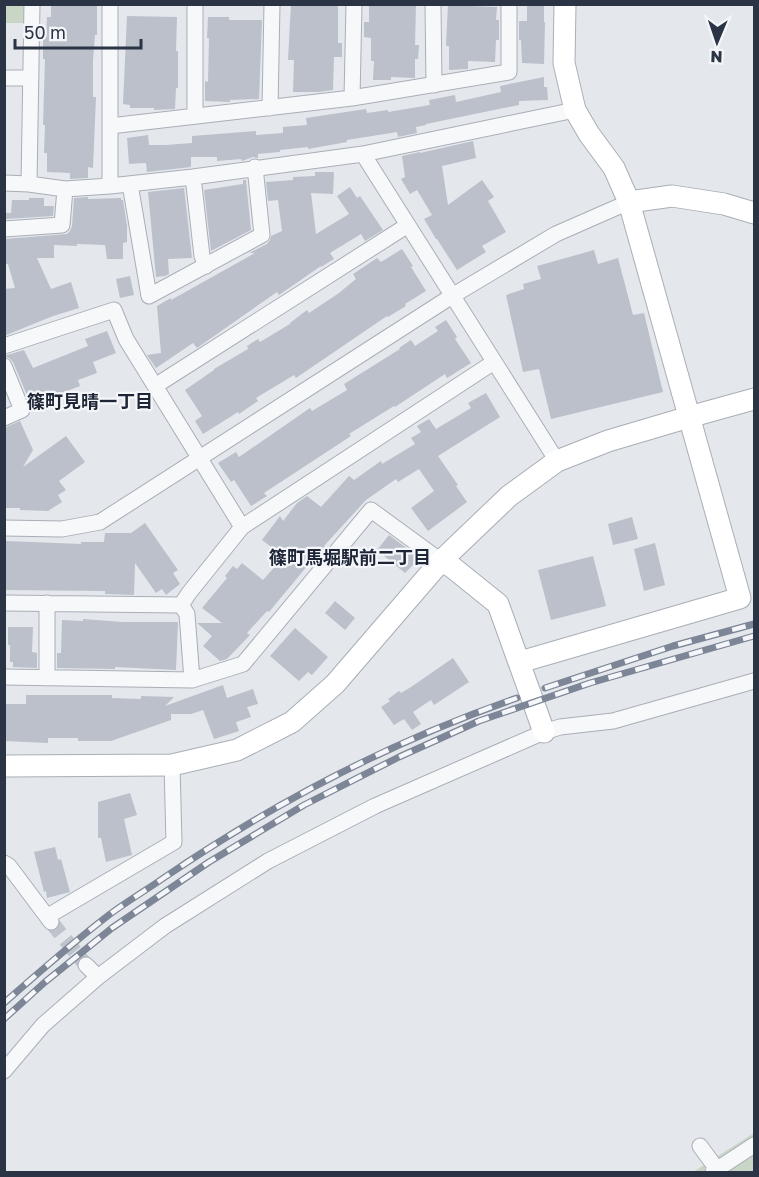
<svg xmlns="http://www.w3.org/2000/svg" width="759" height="1177" font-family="'Golos Text','Noto Sans JP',sans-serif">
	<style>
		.green { fill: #c9d6c5 }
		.building { fill: #bbc0ca }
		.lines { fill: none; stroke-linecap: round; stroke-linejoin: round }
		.street-tunnel { stroke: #bfc3cb; stroke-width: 15; stroke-dasharray: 15 8; stroke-linecap: butt }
		.street-casing { stroke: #a9aeb7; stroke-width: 17 }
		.secondary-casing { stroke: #a9aeb7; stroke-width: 23 }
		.street { stroke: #f7f8fa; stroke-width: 15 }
		.secondary { stroke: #fff; stroke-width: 21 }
		.rail-casing { stroke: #7d8696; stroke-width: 7 }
		.rail { stroke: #f4f6f9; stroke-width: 4.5; stroke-dasharray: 14; stroke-linecap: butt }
		.labels { text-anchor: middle; stroke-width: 4.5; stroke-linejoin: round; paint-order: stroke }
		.neighbourhood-label { font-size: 18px; font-weight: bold; fill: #1d2536; stroke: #f4f6f9 }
	</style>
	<rect width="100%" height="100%" fill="#e4e7ec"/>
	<path class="green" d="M5 5H26L25 23H5Z
		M754 1133V1172H693Z"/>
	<path class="building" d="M51 4H97V35H95L93 60V97H96L93 168 88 167V178L70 179V173L47 172V153H44L45 125H43L45 59H43V38H46L47 17H51Z
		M291 4H338V43H342V57H334L333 90 319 92H293L294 60H288Z
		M369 4H416L415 45H419L418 59H415V78L391 77V80H373L374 61H371V38L364 37V22H369Z
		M448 4H469V6L497 7 496 20H499V40H496L495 62 468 61V69L449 70V46H446Z
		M527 4H544V22H545L544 64 522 63 521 40H519V21H527Z
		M127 16 177 17 176 51H178V88H176L175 109 154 110V108H130V105L123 104Z
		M208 17H229V20H262L259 99 230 100V102L205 101V81L208 82 209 38H207Z
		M544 77V87H547L548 100 519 101V105L426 124V125L416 127 417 133 398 137 397 132 347 140V142L308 149V147L280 150V152L258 154V158L253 157 242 161 241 159 217 161V157H191V167L147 172 146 163 129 164 127 138 148 135 149 145H166L192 143V136L256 131V135L283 133V127L307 125 306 118 366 109 367 113 388 110V112L430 105 429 100 455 95 456 102 501 92 500 86Z
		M473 141 476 158 442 166 448 205 482 180 494 197 488 201 506 232 482 246 486 252 457 270 437 239H436L424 219 432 215 417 190 410 194 401 179 405 177 402 156 420 152V153Z
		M315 172H334L333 194 311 193 316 234 349 214 337 196 350 187 357 198 360 196 383 230 365 241 361 234 330 253 334 259 321 267V266L279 295 277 292 197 348 193 343 156 368 147 355 161 353 157 306 171 298V300L255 253H249L267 244 270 240 271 236 282 231 278 200 268 201 266 182 293 180V177L315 176Z
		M243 180H246L251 230 211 251 204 190 243 184Z
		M184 188 192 258 168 259 169 274 165 276 156 277 148 192Z
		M88 197V199L121 198V200H123L127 226V242L123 243V259H107L105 245 77 244V246L54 245V258H37L51 289 71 282 79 308 53 316 4 336V289L15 288 8 264H4V239L67 234 70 231 72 226 74 198Z
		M29 198H44V206H54L53 216 6 219V213H11L12 200H29Z
		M402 249 413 266 411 267 426 291 405 304 406 306 388 317 387 316 296 378 294 375 256 398 258 401 239 414 238 412 203 434 195 421 202 416 185 390 214 370V369L248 349 247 346 258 339 260 342 290 324V323L307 310 309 313 339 293 356 279 353 274 377 258 381 262Z
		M594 250 598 264 618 258 633 315 644 313 663 392 551 419 539 369 523 372 506 295 524 289 523 284 541 279 537 266Z
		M130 276 134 295 120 298 116 279Z
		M446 320 457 337 455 339 471 363 447 378 445 374 395 407 394 406 349 434 351 436 264 493 267 496 251 506 234 480 231 482 218 463 236 452 239 457 310 408 312 411 347 390 344 384 400 349 399 348 411 340 415 346 438 331 435 327Z
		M107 331 116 353 93 362 97 373 78 380 80 386 34 404 29 400 13 362 9 358 4 356 24 350 33 368 88 346 85 339Z
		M486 393 500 417 438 456 458 485 456 486 467 502 428 531 411 508 434 491 419 469 398 482 396 479 366 500 324 546 325 547 315 560 313 559 269 612 267 611 247 633 250 635 227 659 220 661 203 646 212 636 197 623H222L202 608 227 578 225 576 233 566 237 569 242 563 263 580 280 561 278 560 282 555 262 540 280 516 283 521 297 503 307 496 321 507 349 476 354 480 381 461 382 464 415 444 411 438 421 432 417 426 429 419 436 429 471 408 468 403Z
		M20 421 33 450 23 467 66 436 85 462 59 481 66 490 58 495 62 502 48 511 20 510V508H4V428Z
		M632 517 638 539 613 545 608 524Z
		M145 523 178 570 173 573 180 584 166 595 162 589 156 593 135 563 134 595 105 594V591L6 590V541L81 544V542H104L105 533H131Z
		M389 535 420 558 405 573 377 550Z
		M655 543 665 585 644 591 634 549Z
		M593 556 606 606 551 620 538 570Z
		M335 601 355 618 345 630 325 613Z
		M83 619 123 622H178L176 670 115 667V669L57 668V653H61L62 620 83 621Z
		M8 627H33L32 652 37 653V668L13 667V662H10V645H8Z
		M295 628 328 657 312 675 308 672 299 681 270 656Z
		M453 658 469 682 434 705 431 700 413 712 421 724 412 730 404 719 394 725 381 707 390 701 388 699 399 691 401 693 411 687Z
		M223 685 227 698 253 689 258 704 247 707 251 717 236 722 239 731 214 739 203 710 191 714H171V720L111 741H78V738H48V743L4 741V704H26V695H112V698L141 699V696L174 697 165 706Z
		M130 793 137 815 124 819 132 855 106 862 101 838H98V802Z
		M55 847 58 860 61 859 70 892 47 898 46 891 44 892 34 852Z"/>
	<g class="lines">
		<path class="street-tunnel" d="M51 922 86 965"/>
		<g class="street-casing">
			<path id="street" d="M195 4V116
				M433 4 434 85
				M4 78H31
				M352 98 354 4
				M270 108 272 4
				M110 126 352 98 509 72V4
				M363 154 557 461
				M193 177 202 256 206 266
				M4 183 29 184 65 189 110 186 193 177 363 154 575 110
				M29 184 32 4
				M130 184 149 296 262 235 255 167
				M110 186V4
				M4 229 62 225 65 189
				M4 346 114 310 126 339 242 527
				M4 366 22 410 4 418
				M155 386 408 225
				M4 528 62 529 100 522 452 296 556 234 629 202
				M4 603 181 605 189 593 242 527 494 362
				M181 605 187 614 192 680
				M4 677 192 680 243 664 371 510 441 561
				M47 678V603
				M4 863 9 866 51 922
				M48 916 174 842 172 765
				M86 965 98 977
				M4 1071 43 1025 98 977 165 926 268 861 375 806 544 732 560 727 613 721 754 681
				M700 1146 719 1172
				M713 1172 754 1145"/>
		</g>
		<g class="secondary-casing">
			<path id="secondary" d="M629 202 672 196 724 204 754 213
				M441 561 452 567 498 604 544 732
				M520 662 740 598 629 202 614 168 589 134 575 110 564 63 565 4
				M4 766 172 765 237 750 292 722 335 684 441 561 509 496 557 461 608 441 689 417 754 399"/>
		</g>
		<use href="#street" class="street"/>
		<use href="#secondary" class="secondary"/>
		<g class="rail-casing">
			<path id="rail" d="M545 688 673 646 754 624
				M4 1003C37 974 70 945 105 918 124 903 145 891 165 877 274 803 392 741 517 698
				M4 1019 45 982 112 928 209 862 304 805 399 757 479 721 590 683 754 636"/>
		</g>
		<use href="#rail" class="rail"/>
	</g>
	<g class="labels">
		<g class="neighbourhood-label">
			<text x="90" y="408">篠町見晴一丁目</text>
			<text x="350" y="564">篠町馬堀駅前二丁目</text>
		</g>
	</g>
	<rect width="759" height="1177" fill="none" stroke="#2b3445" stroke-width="12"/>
	<g transform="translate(717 42) rotate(182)" stroke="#f4f6f9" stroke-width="4.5" paint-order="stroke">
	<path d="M0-4.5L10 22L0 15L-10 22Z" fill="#2b3445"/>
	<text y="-9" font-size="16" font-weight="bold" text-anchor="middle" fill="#2b3445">N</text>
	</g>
	<path d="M15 39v9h126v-9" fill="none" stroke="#2b3445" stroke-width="3"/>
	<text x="24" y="39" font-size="18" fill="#2b3445" stroke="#f4f6f9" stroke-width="4.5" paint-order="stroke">50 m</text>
</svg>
